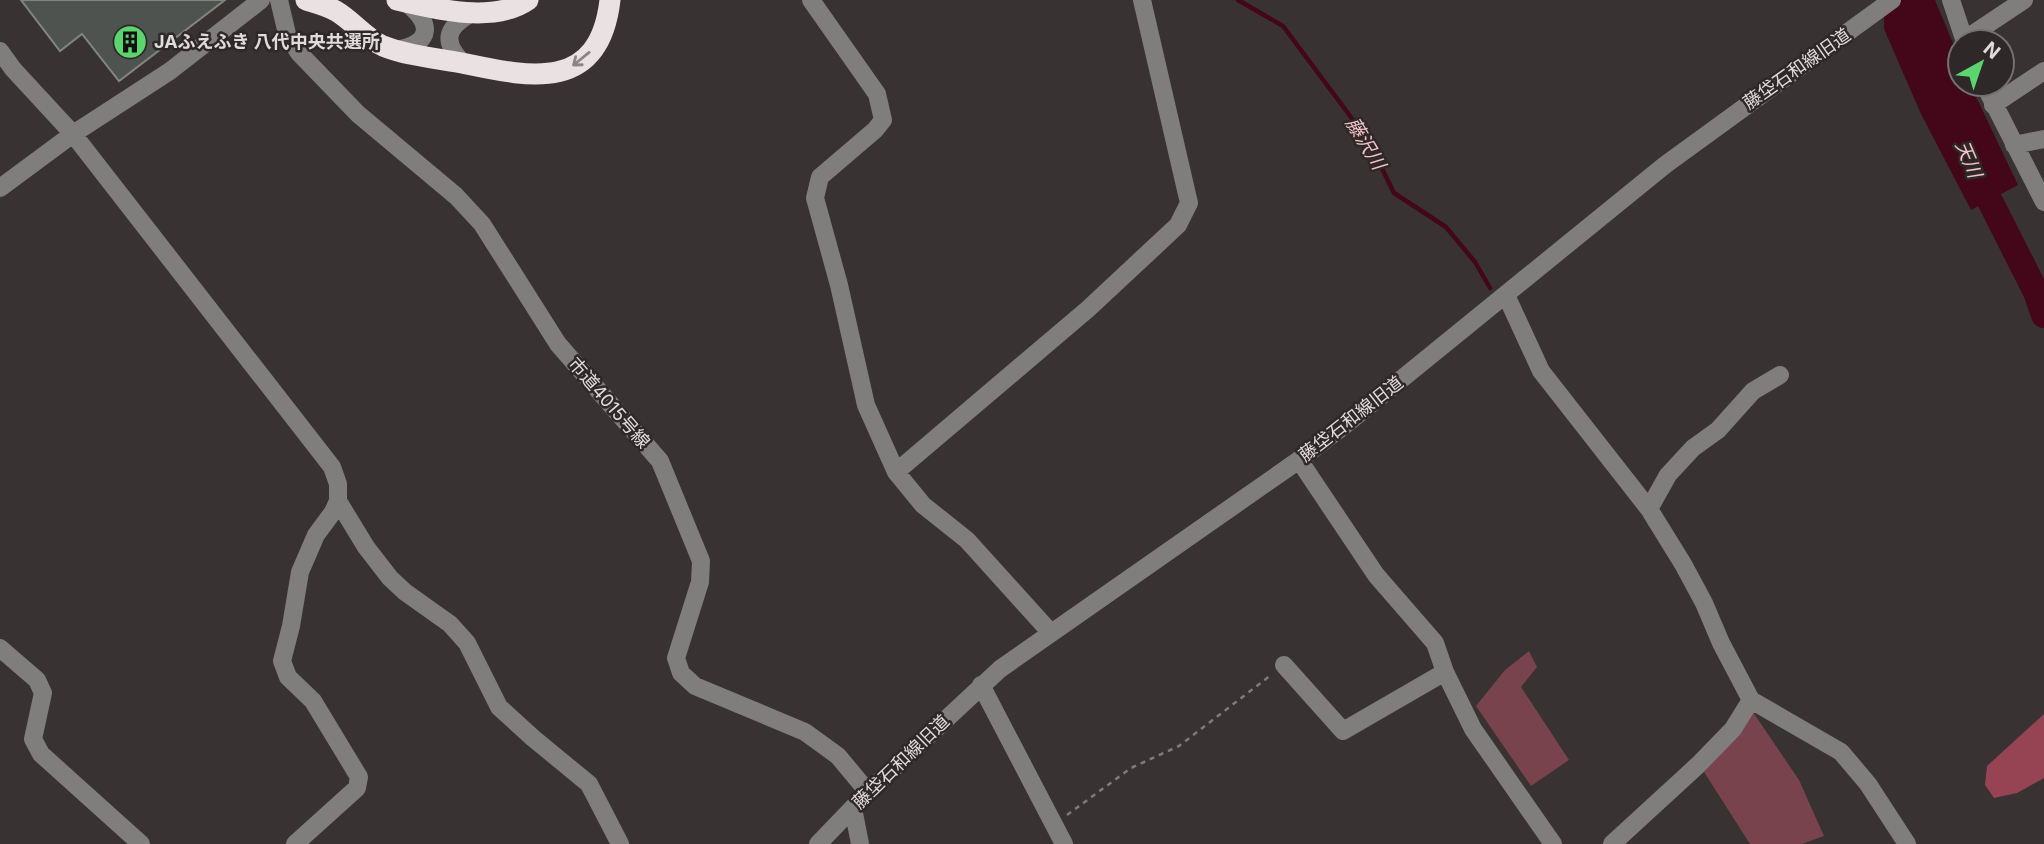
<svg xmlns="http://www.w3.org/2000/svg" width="2044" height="844" font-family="Inter,'Noto Sans JP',sans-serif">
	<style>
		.green { fill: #78434c }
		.forest { fill: #964354 }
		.water { fill: #440719 }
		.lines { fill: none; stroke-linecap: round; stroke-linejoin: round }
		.stream { stroke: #440719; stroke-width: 4.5 }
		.river { stroke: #440719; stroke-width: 26 }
		.building { fill: #4f534f; stroke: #808580; stroke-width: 2 }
		.path { stroke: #7f7a7b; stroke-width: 2.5; stroke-dasharray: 5 5; stroke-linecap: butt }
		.minor { stroke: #807d7d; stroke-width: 18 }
		.highway { stroke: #e9e1e2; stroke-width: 21 }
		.oneway { stroke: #8c8486 }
		.labels { text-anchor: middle; stroke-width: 5; stroke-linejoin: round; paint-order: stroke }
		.poi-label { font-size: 18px; font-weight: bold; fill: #e0dcdd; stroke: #2e2829; text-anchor: start }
		.street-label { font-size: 18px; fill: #e0dcdd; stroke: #2e2829 }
		.water-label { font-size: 19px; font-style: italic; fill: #f5c4ca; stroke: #2e2829 }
	</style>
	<rect width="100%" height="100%" fill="#383233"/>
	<path class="green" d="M1529 651 1537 667 1521 687 1569 760 1531 786 1476 706 1505 670Z
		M1753 712 1799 780 1824 836 1802 844H1750L1704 772Z"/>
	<path class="forest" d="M2044 714V778L2017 793 1994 798 1985 785 1987 766Z"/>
	<path class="water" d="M1884 0H1935L1960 60V84H1970L2018 185 1971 210 1921 114 1884 29Z"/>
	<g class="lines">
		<path class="stream" d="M1238 0 1283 26 1368 140 1394 193 1446 227 1475 262 1490 288"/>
		<path class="river" d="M1972 169 1979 186 1988 197 2036 292 2044 315"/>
	</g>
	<path class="building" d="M21 0H225L119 81 82 34 60 51Z"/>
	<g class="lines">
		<path class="path" d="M1067 815 1131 768 1179 746 1271 675"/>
		<path class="minor" d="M279 0 287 34 299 53 358 114 456 196 482 224 558 344 660 461 701 561 700 582 676 658 681 673 695 686 805 732 838 756 868 792
			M811 0 877 94 883 120 875 130 820 177 815 198 839 285 866 405 896 472 923 505 967 540 1051 633
			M1951 0 1965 42
			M1964 40 2024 0
			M396 50C434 43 432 22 405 2
			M0 51 13 69 73 134 332 467 338 484V501L333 512 316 535 300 572 291 626 282 661 288 677 313 701 359 777 357 788 295 844
			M464 64C442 42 445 28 472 13
			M1984 84 2044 202
			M1993 105 2044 71
			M2014 145 2044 139
			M0 188 73 134 170 71 261 0
			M1506 295 1541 371 1649 509 1683 564 1704 603 1721 643 1751 700 1841 752 1868 784 1907 844
			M1299 460 1376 575 1435 643 1445 672 1473 729 1553 844
			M896 472 1088 309 1178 225 1189 203 1142 0
			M338 501 366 547 390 578 405 592 450 624 467 643 499 707 533 738 589 784 620 844
			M1649 509 1668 475 1693 448 1718 430 1753 391 1780 375
			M0 648 37 680 43 693 33 739 41 754 141 844
			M1284 665 1343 731 1445 672
			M981 685 1064 844
			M853 808 860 844
			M818 844 868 792 1000 669 1299 460 1350 421 1665 165 1892 0
			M1612 844 1698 765 1733 729 1751 700"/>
		<path class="highway" d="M306 0C316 3 327 6 336 11 353 21 365 38 383 46 407 56 437 58 462 63 529 77 599 94 610 0
			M397 0C435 9 494 24 528 0"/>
	</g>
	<defs><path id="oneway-shaft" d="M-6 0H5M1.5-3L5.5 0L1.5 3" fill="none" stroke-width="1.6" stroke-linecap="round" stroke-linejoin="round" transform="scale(1.75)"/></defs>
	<use class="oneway" href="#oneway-shaft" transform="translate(581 59) rotate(141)"/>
	<defs>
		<g id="building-disc" transform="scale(1.75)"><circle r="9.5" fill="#5bd56e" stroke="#2e2829"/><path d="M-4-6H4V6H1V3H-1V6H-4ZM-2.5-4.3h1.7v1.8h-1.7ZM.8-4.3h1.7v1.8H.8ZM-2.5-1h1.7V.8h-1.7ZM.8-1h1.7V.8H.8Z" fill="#111"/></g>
	</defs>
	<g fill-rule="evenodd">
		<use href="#building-disc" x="130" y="42"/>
	</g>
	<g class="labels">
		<g class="poi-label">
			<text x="154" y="48">JAふえふき 八代中央共選所</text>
		</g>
		<g class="street-label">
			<text transform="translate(1797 69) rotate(-35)" y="6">藤垈石和線旧道</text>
			<text transform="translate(609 403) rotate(49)" y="6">市道4015号線</text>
			<text transform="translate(1351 419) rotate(-38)" y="6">藤垈石和線旧道</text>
			<text transform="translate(901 762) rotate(-44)" y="6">藤垈石和線旧道</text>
		</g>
		<g class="water-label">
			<text transform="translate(1366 143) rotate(59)" y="7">藤沢川</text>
			<text transform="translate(1969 159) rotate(67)" y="7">天川</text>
		</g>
	</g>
	<g transform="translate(1981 63) rotate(40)"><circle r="33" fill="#2e2829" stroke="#757071" stroke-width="2"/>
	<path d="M0-5L12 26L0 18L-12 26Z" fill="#5bd56e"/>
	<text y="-10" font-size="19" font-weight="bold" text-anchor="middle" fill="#e0dcdd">N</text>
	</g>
</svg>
